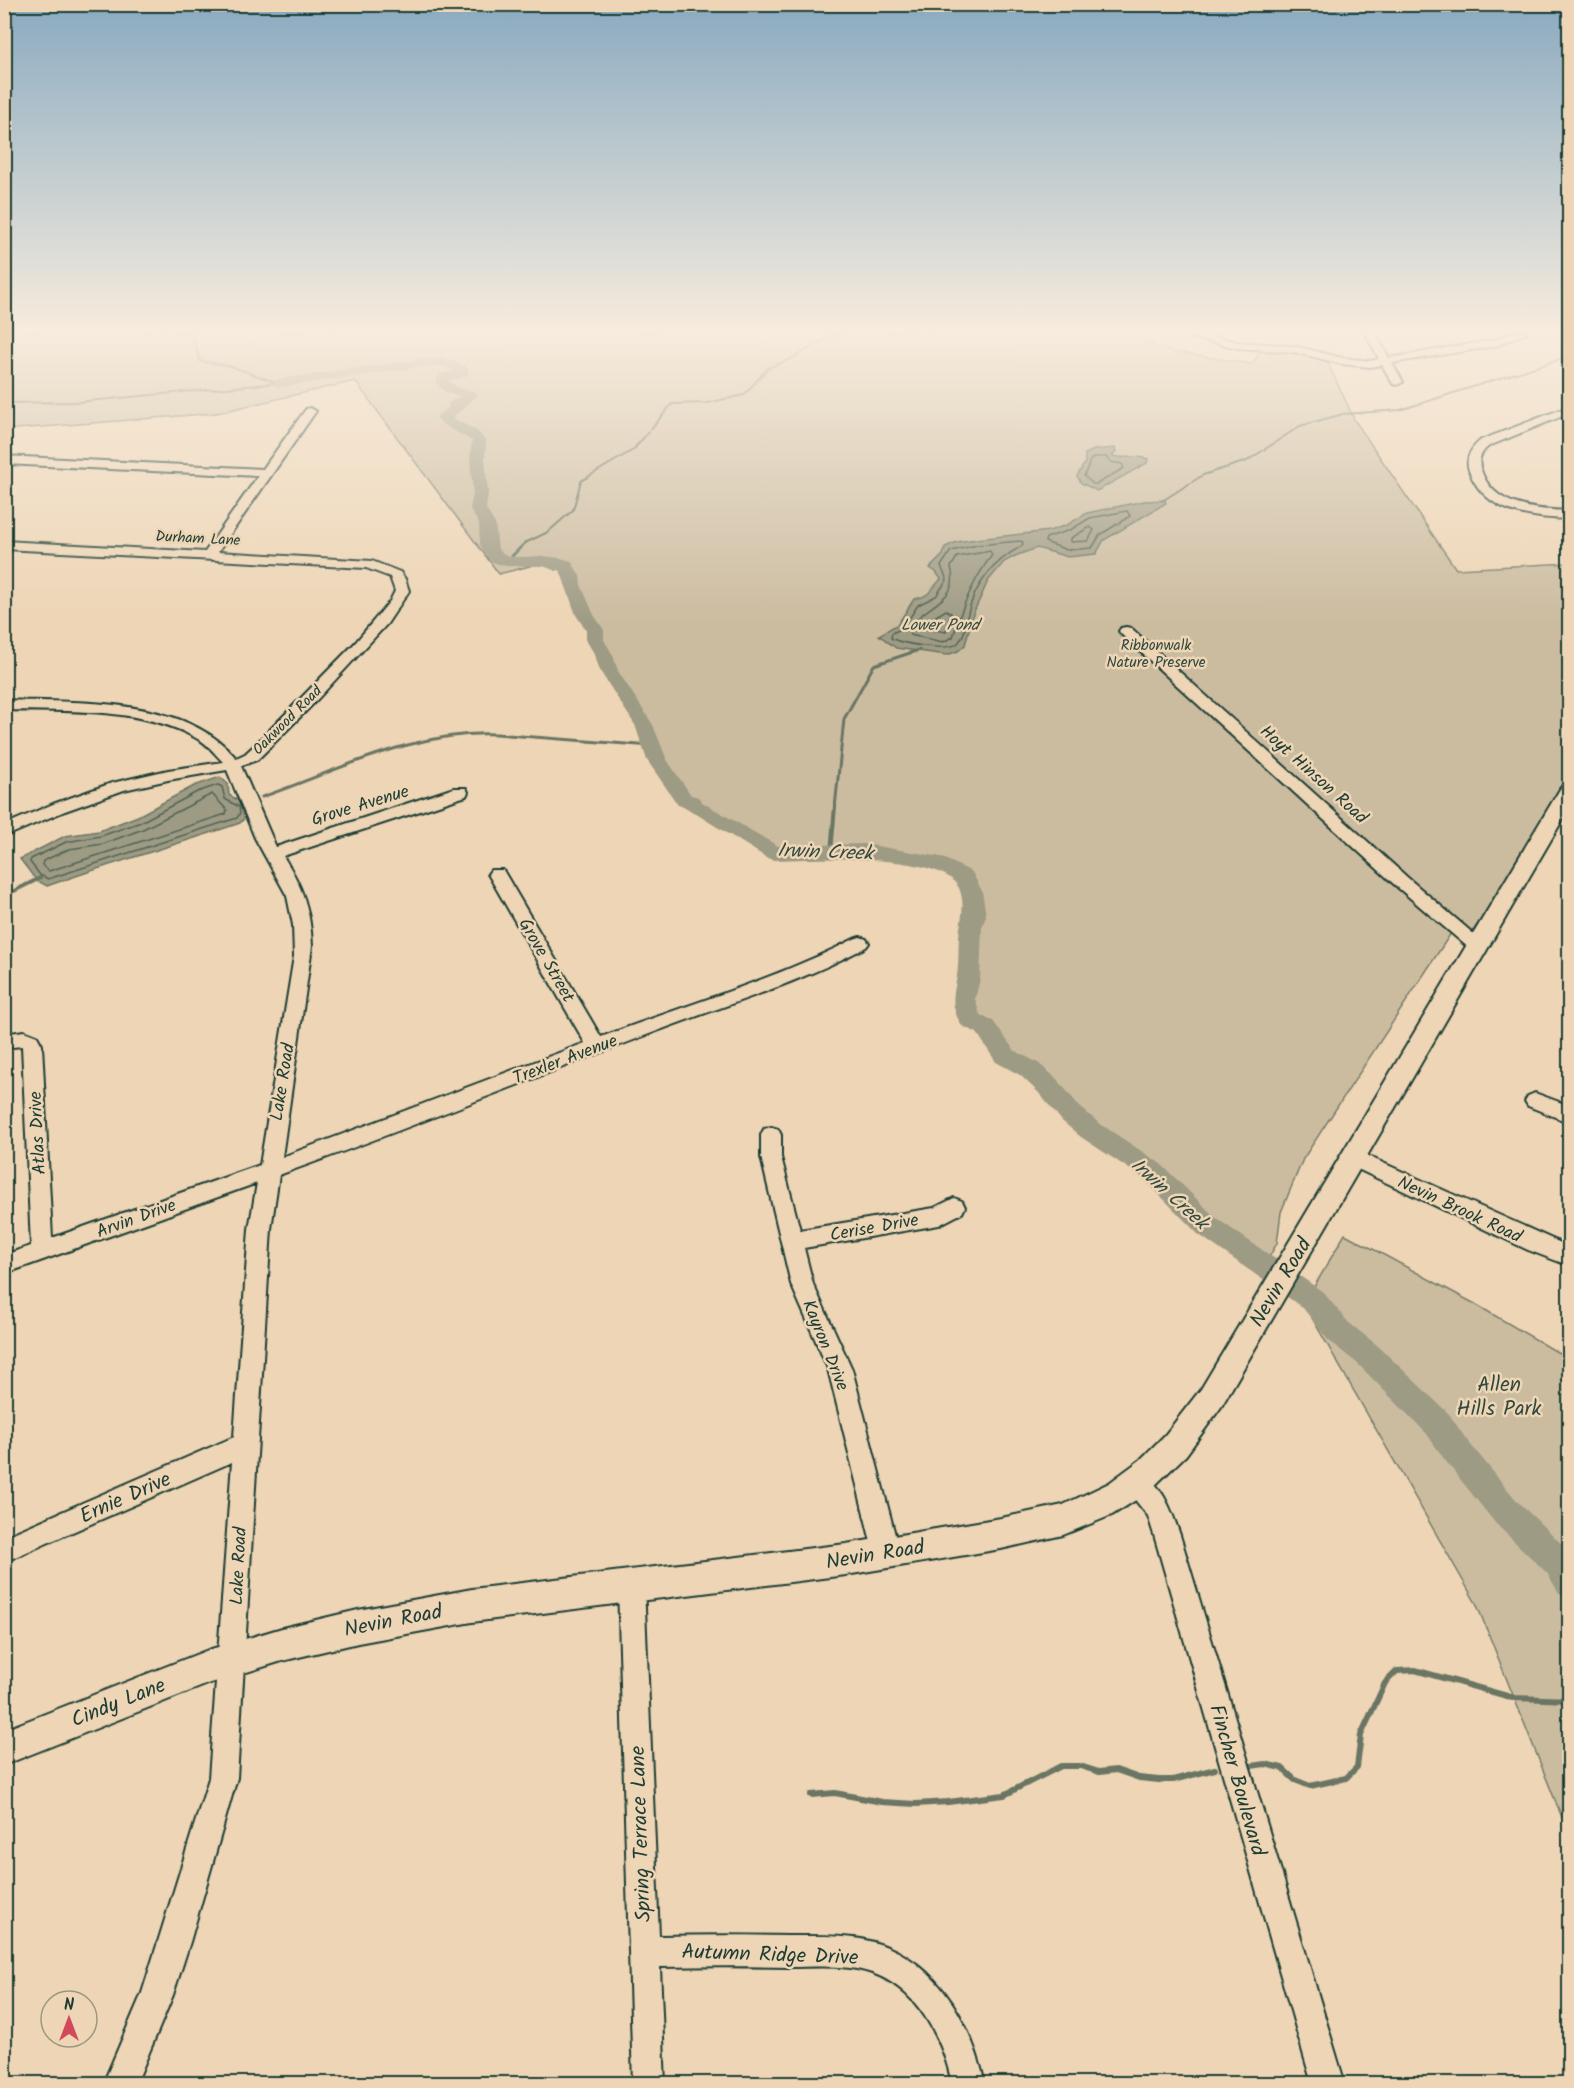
<svg xmlns="http://www.w3.org/2000/svg" width="1574" height="2088" font-family="Kalam,sans-serif">
	<style>
		.green { fill: #cbbca0; stroke: #757c6a; stroke-width: 1.5 }
		.water { fill: #9e9b84; stroke: #6b7564; stroke-width: 1.5 }
		.lines { fill: none; stroke-linecap: round; stroke-linejoin: round }
		.shore { stroke: #526354; stroke-width: 1.5 }
		.stream-far3 { stroke: #6b7564; stroke-width: 2 }
		.stream-far2 { stroke: #6b7564; stroke-width: 3 }
		.stream-far1 { stroke: #6b7564; stroke-width: 4 }
		.stream { stroke: #6b7564; stroke-width: 6 }
		.river { fill: #9e9b84; fill-rule: evenodd }
		.minor-casing { stroke: #1f3d34; stroke-width: 4 }
		.major-casing { stroke: #1f3d34; stroke-width: 4 }
		.minor { fill: #edd5b5; fill-rule: evenodd }
		.major { fill: #edd5b5; fill-rule: evenodd }
		.labels { text-anchor: middle; stroke-width: 5; stroke-linejoin: round; paint-order: stroke }
		.far-street-label { font-size: 15px; fill: #1f3d34; stroke: #edd5b5 }
		.far-park-label { font-size: 15px; fill: #304a3f; stroke: #edd5b5 }
		.far-water-label { font-size: 16px; font-style: italic; fill: #324b40; stroke: #edd5b5 }
		.street-label { font-size: 18px; fill: #1f3d34; stroke: #edd5b5 }
		.water-label { font-size: 20px; font-style: italic; fill: #324b40; stroke: #edd5b5 }
		.near-street-label { font-size: 21px; fill: #1f3d34; stroke: #edd5b5 }
		.near-park-label { font-size: 21px; fill: #304a3f; stroke: #edd5b5 }
	</style>
	<rect width="100%" height="100%" fill="#edd5b5"/>
	<filter id="ink" filterUnits="userSpaceOnUse"><feTurbulence type="fractalNoise" baseFrequency=".0167" numOctaves="2"/><feDisplacementMap in="SourceGraphic" scale="12" xChannelSelector="R" yChannelSelector="G"/><feConvolveMatrix kernelMatrix="1 2 1 2 8 2 1 2 1" color-interpolation-filters="sRGB"/></filter>
	<g filter="url(#ink)">
		<path class="green" d="M5 332H1143L1147 341 1158 347 1174 352 1252 364 1262 349 1287 351 1327 361 1355 421 1456 569 1569 563V774L1483 917 1472 932 1451 933 1303 1159 1281 1212 1277 1243 1264 1266 1198 1220 1188 1206 1152 1171 1090 1130 1071 1114 1047 1085 1029 1069 1005 1056 985 1027 970 1020 963 999 969 979 971 927 975 916 971 891 964 877 941 864 866 851 774 853 694 806 691 801H685L657 760 644 725 609 671 604 655 595 640V630L585 615 573 585 572 576 565 564 557 559 499 574 355 381 217 413 5 430Z
			M1345 1234 1475 1304 1569 1359V1835L1477 1605 1304 1304Z"/>
		<path class="water" d="M1115 448 1116 451 1112 456C1125 459 1136 455 1148 459L1147 463 1097 491 1081 483 1077 476 1085 463V454L1094 450Z
			M1165 500 1166 503 1104 540 1096 554 1068 557 1037 548 1015 556 1004 562 988 581 973 614 965 645 958 651 947 655 896 648 879 635 898 624 914 599C930 597 931 589 941 579L936 572 930 568 943 555 945 547 957 542 976 539 1049 531 1067 525 1087 513 1144 501Z
			M220 777 228 784 229 795 243 803 248 814 240 823C176 845 111 863 47 886L36 880 20 859 65 836 99 831 138 816 194 786Z"/>
		<g class="lines">
			<path class="shore" d="M1095 457H1106L1111 462 1122 464 1124 468 1097 484H1093L1084 476 1091 459Z
				M1127 511 1130 516 1100 535 1092 548 1067 550 1045 542 1046 538 1070 530 1090 518Z
				M1090 527 1094 530 1088 541 1071 542V538Z
				M1020 541 1023 542 1022 546C994 561 974 585 967 617 965 626 965 636 958 643 949 652 902 644 891 638L892 633 903 628 918 605 936 596 947 580 941 566 951 551 977 545Z
				M990 551 992 555C973 580 962 606 953 637L943 642 910 635C913 604 962 607 951 567L957 557Z
				M946 610 951 613 946 632 925 628 928 621Z
				M218 785 222 787 225 799 239 807 240 813 237 818 48 879 40 875 30 862 31 859 66 842 101 836 141 822 197 792Z
				M212 794 227 810 226 814 49 871 42 865 43 861 69 849 103 844 143 829Z"/>
			<path class="stream-far3" d="M191 332 200 361 230 366 275 382
				M4 403 78 402 278 383
				M1162 501 1203 475 1247 461 1300 426 1343 414 1400 410 1570 356
				M525 543 548 532 573 510 581 481 633 450 672 404 707 403 744 395 768 368 793 358 830 337 848 332"/>
			<path class="stream-far2" d="M516 562 512 556 526 542
				M262 797C337 771 415 730 496 734L652 746
				M835 808 844 719 874 665 919 650"/>
			<path class="stream-far1" d="M831 852 835 806
				M4 892 14 891 40 878"/>
			<path class="stream" d="M1251 1766 1265 1764 1282 1768 1295 1780 1310 1786 1346 1778 1357 1767 1361 1735 1385 1683 1397 1671 1415 1670 1514 1698 1570 1700
				M811 1795 835 1793 882 1802 916 1804 948 1802 1004 1795 1061 1766H1080L1099 1772 1116 1770 1139 1778 1159 1780H1173L1215 1769"/>
			<path class="river" d="M444 358 466 366 469 373 467 376 450 380V382L456 387 476 392 478 395 452 418 477 431 486 441 485 459 488 493 486 509 495 524 498 549C510 562 527 555 543 556 552 557 562 558 571 561L580 576 581 585 594 615 604 630V640L613 655 618 671 653 725 667 760 691 795 698 797 702 802 778 846 865 844 941 857 972 872 982 891 986 916 982 927 980 979 975 999 980 1015 993 1021 1014 1050 1038 1063 1056 1078 1080 1107 1099 1123 1161 1164 1216 1218 1323 1292 1348 1322 1378 1346 1449 1414 1466 1439 1518 1502 1569 1551 1570 1598 1559 1593 1547 1573 1496 1524 1444 1459 1427 1434 1358 1364 1328 1340 1303 1308 1198 1234 1143 1178 1081 1137 1062 1121 1038 1092 1020 1075 996 1062 977 1033 962 1026C946 1000 957 991 958 965 959 953 958 940 960 928 962 914 965 903 959 888 943 852 810 859 774 860L767 858 685 807 678 805 647 760 635 725 600 671 595 655 586 640V630L576 615 560 570 556 571 543 566H506L492 562 484 553 480 544 479 524 470 509 473 493 470 459 472 441 442 424 436 417 448 408 449 403 460 396 446 393 436 383 439 374 454 371 442 366 420 367 278 387 271 383 278 379 420 359Z"/>
			<g class="minor-casing">
				<path id="minor" d="M1195 332 1238 342 1294 346 1342 358 1370 361 1379 359 1365 332H1375L1389 358 1494 340 1514 332H1528L1496 346 1392 363 1403 382 1397 385 1393 384 1382 365 1370 367 1342 364 1294 352 1238 348 1190 337V333Z
					M1570 406V413L1489 446C1481 452 1477 460 1481 470 1493 507 1536 510 1570 511V519C1531 518 1486 513 1470 473 1464 459 1470 449 1481 440Z
					M310 408 316 411 218 552 372 561 400 572 405 579 409 591 387 624 313 704 257 760 241 766 276 847 454 788H466L468 792 466 796 283 856C302 885 311 911 312 946L282 1157 585 1043 488 874 491 870H503L601 1037C686 1005 774 980 854 939L860 937 866 939 869 943 866 947C798 984 724 1005 652 1033 528 1080 404 1130 279 1175L271 1229 237 1778 190 1942 173 1995 136 2084H103L142 1993 209 1778 232 1462 4 1562V1537L234 1437 249 1229 257 1183 4 1274V1255L31 1246 22 1046 4 1048V1034L24 1031 37 1036 42 1045 52 1238 260 1165 294 956 293 925 287 896 255 838 227 770 168 780 124 790 65 811 4 837V825L53 804 112 783 168 770 223 762C216 755 210 747 203 742 146 706 69 712 4 710V700C77 703 185 696 236 758L245 754 258 742 355 643 390 601 395 591 390 577 366 568 4 549V541L205 552 258 476 4 464V456L263 469 306 409Z
					M1126 627 1131 628 1408 878 1482 941 1485 945 1482 949 1476 951 1470 949 1396 886 1121 634 1119 631 1121 628Z
					M1535 1093 1570 1106V1123L1528 1106 1525 1101 1528 1096Z
					M771 1127 778 1129 781 1135V1157L800 1230 934 1208 954 1198 962 1201 965 1207 962 1213 939 1225 804 1248 813 1284 852 1369 900 1554 896 1563 887 1567 878 1563 874 1554 828 1369 791 1284 761 1157V1135L764 1129Z
					M1352 1149 1570 1247V1266L1528 1250 1345 1163 1342 1157 1345 1151Z
					M1137 1471C1162 1481 1172 1512 1180 1535L1345 2084H1312L1154 1535 1148 1516 1128 1491 1124 1483 1128 1475Z
					M631 1572 640 1576 644 1585 659 1936C702 1935 745 1935 788 1936 812 1936 837 1935 861 1939 933 1953 970 2018 985 2084H952C943 2039 918 1989 872 1973 846 1964 816 1967 789 1967 746 1966 703 1966 660 1967L665 2084H633L618 1585 622 1576Z"/>
			</g>
			<g class="major-casing">
				<path id="major" d="M1570 783V807L1221 1407 1186 1455 1147 1493 1112 1515 1063 1535 1001 1549 846 1575 472 1622 358 1643 282 1661 208 1684 4 1765V1730L208 1650 282 1628 358 1610 472 1589 846 1544 1001 1518 1063 1505 1109 1483 1140 1460 1165 1435 1201 1389 1560 789 1563 785Z"/>
			</g>
			<use href="#minor" class="minor"/>
			<use href="#major" class="major"/>
		</g>
	</g>
	<linearGradient id="sky" x2="0" y2="1"><stop stop-color="#8aaac0"/><stop offset="0.53" stop-color="#f7ecde"/><stop offset="1" stop-color="#f7ecde" stop-opacity="0"/></linearGradient>
	<rect width="1574" height="624" fill="url(#sky)"/>
	<g class="labels">
		<g class="far-street-label">
			<text transform="translate(198 538) rotate(3)" y="5">Durham Lane</text>
			<text transform="translate(287 720) rotate(-45)" y="5">Oakwood Road</text>
		</g>
		<g class="far-park-label">
			<text x="1156" y="650">Ribbonwalk<tspan x="1156" dy="17">Nature Preserve</tspan></text>
		</g>
		<g class="far-water-label">
			<text x="940" y="630">Lower Pond</text>
		</g>
		<g class="street-label">
			<text transform="translate(1314 774) rotate(42)" y="6">Hoyt Hinson Road</text>
			<text transform="translate(360 805) rotate(-17)" y="6">Grove Avenue</text>
			<text transform="translate(547 960) rotate(60)" y="6">Grove Street</text>
			<text transform="translate(565 1059) rotate(-21)" y="6">Trexler Avenue</text>
			<text transform="translate(282 1082) rotate(-81)" y="6">Lake Road</text>
			<text transform="translate(37 1133) rotate(-93)" y="6">Atlas Drive</text>
			<text transform="translate(1460 1209) rotate(25)" y="6">Nevin Brook Road</text>
			<text transform="translate(136 1218) rotate(-20)" y="6">Arvin Drive</text>
			<text transform="translate(874 1227) rotate(-10)" y="6">Cerise Drive</text>
			<text transform="translate(826 1345) rotate(68)" y="6">Kayron Drive</text>
			<text transform="translate(238 1566) rotate(-87)" y="6">Lake Road</text>
		</g>
		<g class="water-label">
			<text transform="translate(825 851) rotate(2)" y="7">Irwin Creek</text>
			<text transform="translate(1170 1193) rotate(42)" y="7">Irwin Creek</text>
		</g>
		<g class="near-street-label">
			<text transform="translate(1280 1282) rotate(-59)" y="7">Nevin Road</text>
			<text transform="translate(125 1497) rotate(-24)" y="7">Ernie Drive</text>
			<text transform="translate(875 1554) rotate(-9)" y="7">Nevin Road</text>
			<text transform="translate(393 1620) rotate(-11)" y="7">Nevin Road</text>
			<text transform="translate(118 1702) rotate(-22)" y="7">Cindy Lane</text>
			<text transform="translate(1238 1780) rotate(74)" y="7">Fincher Boulevard</text>
			<text transform="translate(640 1834) rotate(-92)" y="7">Spring Terrace Lane</text>
			<text transform="translate(770 1954) rotate(2)" y="7">Autumn Ridge Drive</text>
		</g>
		<g class="near-park-label">
			<text x="1499" y="1391">Allen<tspan x="1499" dy="24">Hills Park</tspan></text>
		</g>
	</g>
	<rect width="1574" height="2088" fill="none" stroke="#edd5b5" stroke-width="24"/>
	<rect x="12" y="12" width="1550" height="2064" fill="none" stroke="#1f3d34" stroke-width="2" filter="url(#ink)"/>
	<g transform="translate(69 2019)"><circle r="28" fill="#edd5b5" stroke="#9b9881" stroke-width="1.5"/>
	<path d="M0-4.5L10 22L0 15L-10 22Z" fill="#d1495b"/>
	<text y="-9" font-size="16" font-weight="bold" text-anchor="middle" fill="#1f3d34">N</text>
	</g>
</svg>
